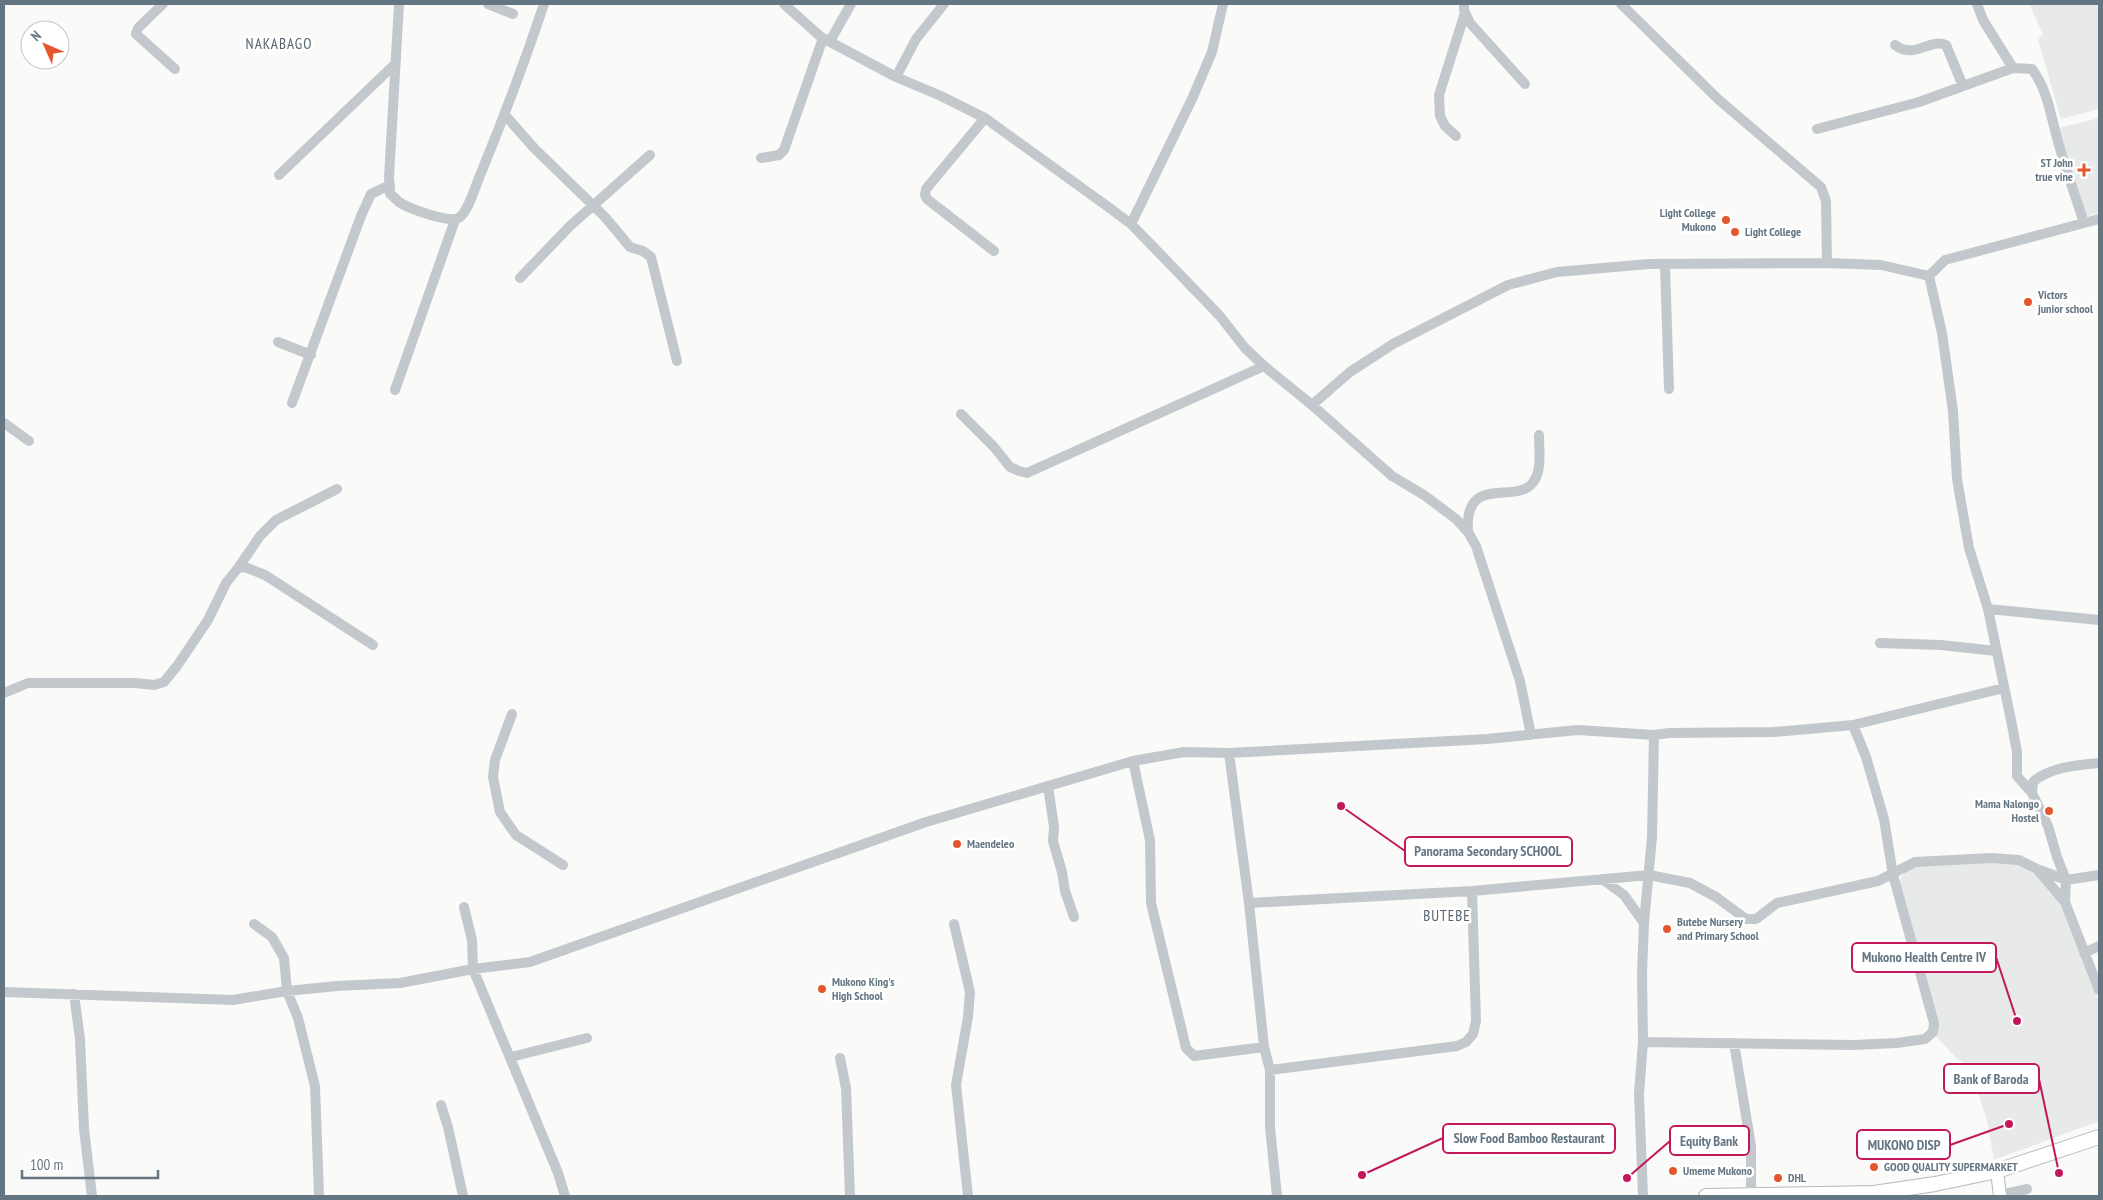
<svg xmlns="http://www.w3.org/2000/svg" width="2103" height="1200" font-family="'PT Sans Narrow',sans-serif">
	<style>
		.built { fill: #e8e9e9 }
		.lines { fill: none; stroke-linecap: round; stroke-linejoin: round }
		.major-casing { stroke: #b5babe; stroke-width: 14 }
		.highway-casing { stroke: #b4b9bd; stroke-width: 16 }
		.minor { stroke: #c3c8cc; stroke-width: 10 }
		.major { stroke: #fff; stroke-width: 12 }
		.highway { stroke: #fff; stroke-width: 14 }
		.poi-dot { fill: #e4572e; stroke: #fff; stroke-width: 2 }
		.labels { text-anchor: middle; stroke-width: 5; stroke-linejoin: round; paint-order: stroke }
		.poi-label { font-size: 12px; font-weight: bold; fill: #657683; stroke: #fff; text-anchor: start }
		.quarter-label { font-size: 15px; letter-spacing: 1px; fill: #57646e; stroke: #fff }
		.leader { fill: none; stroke: #c2185b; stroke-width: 2 }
		.callout-dot { fill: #c2185b; stroke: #fff; stroke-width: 2 }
		.callout { fill: #fff; stroke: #c2185b; stroke-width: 2 }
		.callout-label { font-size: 14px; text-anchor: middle; font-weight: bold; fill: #657683 }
	</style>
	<rect width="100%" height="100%" fill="#fafaf8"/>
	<path class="built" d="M2029 4H2099V109L2061 119 2038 40 2043 34Z
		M2099 118V213L2081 218 2059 128Z
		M2009 859 2033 867 2058 898 2099 1002V1121L1994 1160 1987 1121 1975 1083 1970 1079 1963 1062 1957 1059 1935 1035V1008L1896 884 1912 864Z"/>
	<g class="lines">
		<g class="major-casing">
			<path id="major" d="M1997 1171 2000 1196"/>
		</g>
		<g class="highway-casing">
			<path id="highway" d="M1706 1196 1874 1193 1935 1184 1997 1171 2099 1137"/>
		</g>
		<path class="minor" d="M163 4 138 28 136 34 175 69
			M399 4 389 177 390 194C393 196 396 199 399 202 408 208 452 225 460 217 469 210 476 184 481 173 504 117 525 61 544 4
			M488 4 513 14
			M784 4 821 37 896 77 941 96 985 118 1111 209 1131 224 1165 259 1219 315 1245 348 1264 366 1312 405 1392 476 1424 495 1456 519 1468 532 1476 546 1520 681 1531 735
			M1464 4V10L1470 23 1525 84
			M1621 4 1719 100 1821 187 1826 201 1827 263
			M1977 4 1983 20 2013 68
			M830 41 851 4
			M1895 45C1915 60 1929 38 1946 45L1963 86
			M896 77 916 39 944 4
			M505 115 534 148 605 217 630 247 643 251 651 257 677 361
			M985 118 926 189 925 195 927 199 994 251
			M1817 129 1919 102 2013 68 2032 69C2048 91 2050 113 2057 138 2065 167 2075 195 2084 223
			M1456 136 1445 126 1440 116 1439 95 1465 13
			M761 158 779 155 784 150 823 38
			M279 175 394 65
			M1131 224 1192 99 1212 52 1223 4
			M1665 265 1669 389
			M1929 276 1942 333 1953 411 1957 479 1969 548 1988 609 2012 725 2017 752V776L2032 793
			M520 278 570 226 650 155
			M278 342 311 355
			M395 390 455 220
			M292 403 361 216 371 194 390 185
			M1312 405 1350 372 1393 344 1508 285 1557 272 1649 264 1827 263 1881 265 1929 276 1945 260 2099 219
			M961 414 994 447 1010 467 1019 471 1027 473 1264 366
			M4 423 29 441
			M1468 532C1464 471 1518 507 1534 481 1542 470 1539 449 1539 435
			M238 568 260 536 276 520 337 489
			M1988 609 2099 620
			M1880 643 1941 645 1996 651
			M4 693 28 683H135L154 685 164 682 177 666 208 620 226 583 238 568 245 567 265 575 373 645
			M512 714 495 760 493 777 500 812 516 835 563 865
			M1853 725 2004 688
			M1229 753 1249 903 1264 1047 1270 1070V1127L1277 1196
			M1133 761 1150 840 1151 903 1186 1048 1194 1056 1264 1047
			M1048 786 1054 827 1053 841 1062 872 1065 891 1074 917
			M2040 870 2066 880 2099 875
			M1602 879 1624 895 1644 923
			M2065 902 2066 880 2057 857 2048 826 2032 793 2033 782C2050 767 2077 765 2099 763
			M1249 903 1472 891 1649 875 1690 883 1716 897 1746 919H1756L1777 903 1878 881 1915 862 1991 858 2019 860 2037 869 2065 902 2099 990
			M464 907 472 940 473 969 558 1173 565 1196
			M254 924 272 937 284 958 287 991 298 1018 315 1086 319 1196
			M954 924 970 992 968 1017 956 1085 968 1196
			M2084 953 2099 946
			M4 992 233 1000 287 991 337 986 400 983 473 969 530 962 926 822 1133 761 1184 752 1229 753 1487 739 1578 730 1654 735 1652 837 1644 923 1642 973 1643 1042 1639 1094 1643 1196
			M74 994 80 1039 84 1129 92 1196
			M1643 1042 1854 1045 1897 1043 1925 1039 1933 1032 1934 1023 1893 875 1884 819 1866 757 1853 725 1774 732 1669 733 1654 735
			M1734 1043 1751 1146V1195
			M511 1057 587 1038
			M840 1058 846 1088 850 1196
			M1270 1070 1457 1046 1466 1042 1473 1034 1476 1021 1472 891
			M441 1105 448 1127 463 1196
			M2000 1195 2027 1189"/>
		<use href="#major" class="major"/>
		<use href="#highway" class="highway"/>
	</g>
	<g class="poi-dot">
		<path d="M2081.5 162.5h5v5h5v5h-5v5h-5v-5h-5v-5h5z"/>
		<circle cx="1726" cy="220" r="5"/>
		<circle cx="1735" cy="232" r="5"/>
		<circle cx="2028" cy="302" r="5"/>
		<circle cx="2049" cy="811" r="5"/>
		<circle cx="957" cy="844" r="5"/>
		<circle cx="1667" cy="929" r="5"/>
		<circle cx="822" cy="989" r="5"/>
		<circle cx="1874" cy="1167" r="5"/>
		<circle cx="1673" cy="1171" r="5"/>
		<circle cx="1778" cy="1178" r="5"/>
	</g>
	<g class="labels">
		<g class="poi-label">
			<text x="2073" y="167" text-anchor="end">ST John<tspan x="2073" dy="14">true vine</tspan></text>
			<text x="1716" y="217" text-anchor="end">Light College<tspan x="1716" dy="14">Mukono</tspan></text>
			<text x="1745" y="236">Light College</text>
			<text x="2038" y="299">Victors<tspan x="2038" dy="14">junior school</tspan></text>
			<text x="2039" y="808" text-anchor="end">Mama Nalongo<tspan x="2039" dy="14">Hostel</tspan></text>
			<text x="967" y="848">Maendeleo</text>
			<text x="1677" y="926">Butebe Nursery<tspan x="1677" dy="14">and Primary School</tspan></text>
			<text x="832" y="986">Mukono King's<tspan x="832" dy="14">High School</tspan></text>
			<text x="1884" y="1171">GOOD QUALITY SUPERMARKET</text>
			<text x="1683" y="1175">Umeme Mukono</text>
			<text x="1788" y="1182">DHL</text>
		</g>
		<g class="quarter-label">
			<text x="279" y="49">NAKABAGO</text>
			<text x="1447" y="921">BUTEBE</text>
		</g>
	</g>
	<path class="leader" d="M1341 806L1405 851M2017 1021L1996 957M2059 1173L2039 1079M1362 1175L1443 1138M1627 1178L1670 1141M2009 1124L1950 1145"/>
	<g class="callout-dot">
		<circle cx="1341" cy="806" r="5"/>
		<circle cx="2017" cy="1021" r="5"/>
		<circle cx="2059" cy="1173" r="5"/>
		<circle cx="1362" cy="1175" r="5"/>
		<circle cx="1627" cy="1178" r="5"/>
		<circle cx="2009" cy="1124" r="5"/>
	</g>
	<g class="callout">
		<rect x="1405" y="837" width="167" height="29" rx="5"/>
		<rect x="1852" y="943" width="144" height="29" rx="5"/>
		<rect x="1944" y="1064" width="95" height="29" rx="5"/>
		<rect x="1443" y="1124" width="172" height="29" rx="5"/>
		<rect x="1670" y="1126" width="79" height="29" rx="5"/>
		<rect x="1857" y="1130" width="93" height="29" rx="5"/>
	</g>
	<g class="callout-label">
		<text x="1488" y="856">Panorama Secondary SCHOOL</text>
		<text x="1924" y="962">Mukono Health Centre IV</text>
		<text x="1991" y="1084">Bank of Baroda</text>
		<text x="1529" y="1143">Slow Food Bamboo Restaurant</text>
		<text x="1709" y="1146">Equity Bank</text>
		<text x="1904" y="1150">MUKONO DISP</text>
	</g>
	<rect width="2103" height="1200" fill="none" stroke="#657683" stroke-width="10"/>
	<g transform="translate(45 45) rotate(315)"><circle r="24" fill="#ffffff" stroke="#c1c8cd"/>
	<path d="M0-4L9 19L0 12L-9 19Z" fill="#e4572e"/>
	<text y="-8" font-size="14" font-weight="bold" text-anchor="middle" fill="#657683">N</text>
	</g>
	<path d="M22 1170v8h136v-8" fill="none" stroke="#657683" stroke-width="2.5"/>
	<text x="30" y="1170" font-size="15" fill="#657683" stroke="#ffffff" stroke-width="4" paint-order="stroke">100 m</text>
</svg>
